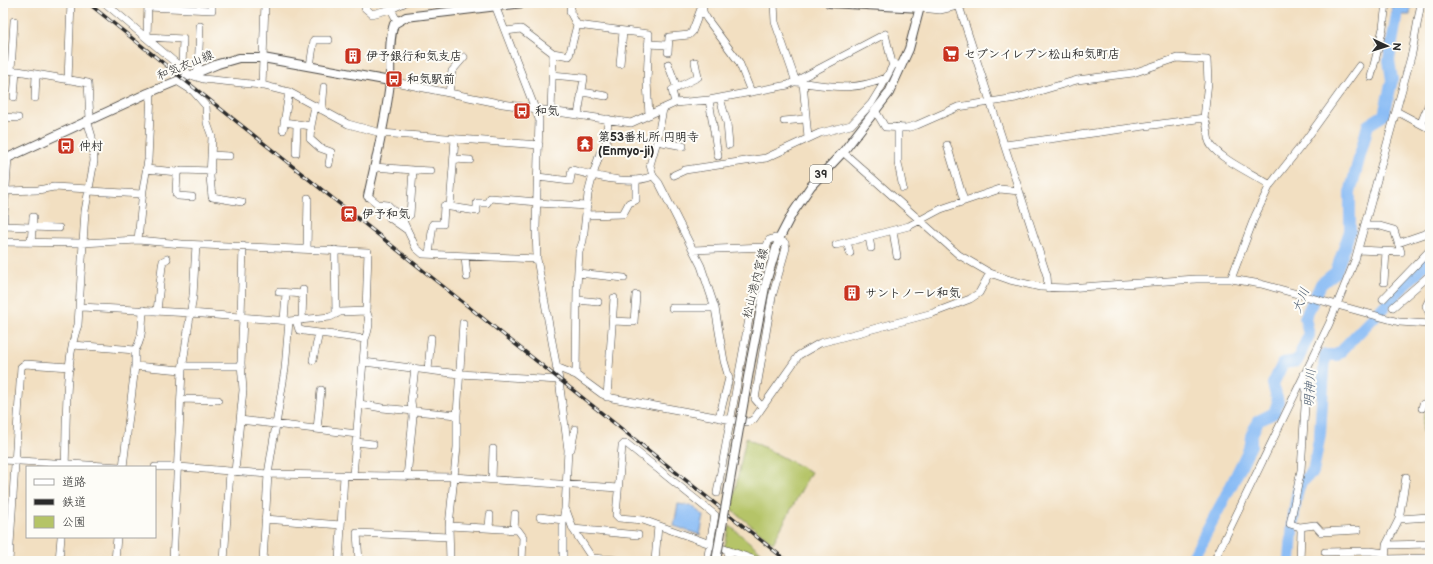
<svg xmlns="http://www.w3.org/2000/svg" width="1433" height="564" font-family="'Balsamiq Sans','Klee One',sans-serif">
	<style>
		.green { fill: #b5c467; stroke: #707849 }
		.water { fill: #88bbf5; stroke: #5a7390 }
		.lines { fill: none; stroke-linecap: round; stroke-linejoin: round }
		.river { stroke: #88bbf5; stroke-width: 12 }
		.minor-casing { stroke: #494642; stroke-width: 8 }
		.major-casing { stroke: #494642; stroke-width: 10 }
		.minor { stroke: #fff; stroke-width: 7 }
		.major { stroke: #fff; stroke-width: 8 }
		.rail-casing { stroke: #2b2b2b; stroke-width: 3.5 }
		.rail { stroke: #fdfcf7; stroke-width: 2; stroke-dasharray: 6; stroke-linecap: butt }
		.major-bridge-casing { stroke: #494642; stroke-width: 10; stroke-linecap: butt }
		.major-bridge { stroke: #fff; stroke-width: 8 }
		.labels { text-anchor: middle; stroke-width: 4; stroke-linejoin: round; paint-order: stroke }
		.shield { fill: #fdfcf7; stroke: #6a6a68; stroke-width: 1 }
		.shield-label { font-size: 11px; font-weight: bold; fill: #2b2b2b }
		.poi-label { font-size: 12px; font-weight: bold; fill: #2b2b2b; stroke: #fdfcf7; text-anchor: start }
		.street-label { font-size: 12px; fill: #2b2b2b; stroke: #fdfcf7 }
		.water-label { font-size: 13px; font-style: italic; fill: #4c5d72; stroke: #fdfcf7 }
	</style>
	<rect width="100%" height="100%" fill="#fdfcf7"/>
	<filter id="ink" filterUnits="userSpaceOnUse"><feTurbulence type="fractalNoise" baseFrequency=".025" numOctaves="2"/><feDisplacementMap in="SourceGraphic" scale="8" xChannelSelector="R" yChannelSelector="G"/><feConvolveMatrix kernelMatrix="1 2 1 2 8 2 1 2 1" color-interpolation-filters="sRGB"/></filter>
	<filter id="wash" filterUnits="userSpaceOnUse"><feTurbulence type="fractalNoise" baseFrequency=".012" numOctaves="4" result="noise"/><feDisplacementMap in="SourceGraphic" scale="16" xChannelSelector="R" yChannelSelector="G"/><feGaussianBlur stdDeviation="0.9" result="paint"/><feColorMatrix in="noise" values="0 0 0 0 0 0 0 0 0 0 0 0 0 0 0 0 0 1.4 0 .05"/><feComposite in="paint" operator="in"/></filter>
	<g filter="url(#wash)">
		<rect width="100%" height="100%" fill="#f2dfc1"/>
		<path class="green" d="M1430 412V431L1422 432 1424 414Z
			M746 438 811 472 773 543 731 509Z
			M730 526 772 561H762L724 548Z"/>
		<path class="water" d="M1392 3H1411L1410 15H1391Z
			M678 504 692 506 704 516 700 535 674 526Z"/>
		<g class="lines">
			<path class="river" d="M1191 561 1232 484 1251 445V436L1258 421 1274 413 1278 402 1273 384 1283 363 1297 361 1309 335 1305 318 1321 284 1336 272 1350 231V193L1368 125 1384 115 1392 80 1389 60 1399 3
				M1290 561C1291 546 1294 493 1301 483 1304 479 1307 479 1309 474L1313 472 1320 434 1325 355H1337L1430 259"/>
		</g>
	</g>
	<g filter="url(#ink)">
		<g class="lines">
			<g class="minor-casing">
				<path id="minor" d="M105 3 190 75 203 79 261 85 289 92 348 124 381 133 539 145
					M148 3 147 37 183 39 182 67
					M365 3V8L372 14 391 9 404 3
					M571 3 570 12 577 25 649 34 647 82 649 115
					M702 3 703 12 707 19 739 62 751 92
					M774 3 775 22 796 82C832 86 851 92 886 78
					M959 6 1047 276 1048 288
					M148 7 212 10V3
					M496 8 539 119 536 228 537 259 559 380 568 450 565 509 563 520V561
					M921 8 940 10 970 3
					M391 9 397 21
					M506 31 521 29 553 53 569 56 577 25
					M648 44 668 45
					M668 52 669 37 689 35 692 32 702 6
					M620 64 623 32
					M668 64 677 88
					M310 66 314 40H329
					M3 70 18 71 88 83 90 119
					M11 70 14 21
					M198 72 200 26
					M552 75 584 78 578 115
					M1371 77 1383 28 1386 3
					M68 80 71 3
					M177 81 193 91 206 106 207 123 212 137 210 177 212 197 242 202
					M390 81 503 104 631 123 675 103 709 100 788 85 885 34 892 63 901 66
					M803 83 808 138
					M262 86 265 3
					M582 92 606 96
					M449 93 452 71 464 57
					M14 97 16 71
					M35 98 36 75
					M720 98 727 123 729 145
					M709 100 718 156
					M675 103 672 90 698 77 695 62
					M663 109 657 141 650 165 653 176 659 183 701 266 715 308 724 361 729 378 719 418
					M322 110 324 87
					M551 111 553 53
					M1396 111 1430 129
					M876 112 885 127 906 128 917 125 958 107 1016 98 1077 80 1133 73 1177 58 1207 60 1208 82 1204 118
					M3 117 18 118
					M784 121 805 119
					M284 122 311 126 310 139 320 148 331 152 329 164
					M1421 123 1430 101
					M311 126 315 106
					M898 127V163L903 188
					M283 130 289 92
					M657 141 683 146
					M947 145 964 201
					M1005 145 1204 118C1210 126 1205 137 1211 145 1220 159 1255 175 1270 185
					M843 152 959 255 990 273 1010 280 1040 287 1067 288 1196 279H1231L1261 284 1399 322 1430 324
					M296 153 297 125
					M211 155 229 156
					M454 159 470 160
					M374 167 413 170 410 215 402 219
					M146 169 177 172 182 170 211 171
					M413 170 431 171
					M177 172 176 194 178 196 192 197
					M674 175 685 170 766 158 820 133 851 125 871 104 882 86 894 63
					M538 177 570 181 572 170C597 176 628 186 653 176
					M6 191 38 190 54 187 89 189
					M89 191 142 194
					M368 196 378 204 388 205 402 219 416 248 423 254 537 259
					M537 203 587 206
					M450 207 455 139
					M586 215 623 214 629 203 636 200V181
					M390 218 407 230
					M3 226 59 228
					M3 229 8 158
					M893 231 897 256
					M869 237 871 248
					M138 240 143 190 148 160 151 92
					M3 242 82 243 138 240 182 244 368 252 366 311C371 320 369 329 365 339L353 475
					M847 242 850 253
					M31 243 33 217
					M1398 243 1430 232
					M836 245 909 226 941 209 1000 189 1019 191
					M307 249 308 198
					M335 250 336 314
					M693 250 765 247
					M1358 250 1401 252 1394 230 1380 226H1364
					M429 254 433 224H443L444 206 477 211V203H487L490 198 537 202
					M465 257 467 277
					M578 273 624 278
					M1231 279 1255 216 1270 185 1302 145 1359 66
					M1384 282 1386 252
					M279 292 303 294
					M1430 298 1426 306 1430 315
					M1383 299 1430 250
					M577 300 598 302
					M81 307 191 313 289 321 330 317 340 312 366 311
					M1393 307 1430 275
					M672 308H715
					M157 311 162 266 163 261 167 259
					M241 317 243 246
					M296 320 299 330 304 331 365 339
					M302 320 303 290
					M284 321 286 293
					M613 321 634 322 636 295
					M73 345 135 350V366L123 467
					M135 350C143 339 142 323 143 310
					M313 360 319 333
					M364 362 459 374 559 380
					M135 366 182 370
					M183 366H241
					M556 367 576 375 602 394 612 398 732 420 749 422 754 419 799 355 820 343 933 313 970 299 979 293 990 273
					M428 370 431 338
					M576 375 577 287 579 252 583 241 588 194 593 175 600 153 606 145 608 119
					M607 397 614 298
					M181 399 218 400
					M360 404 382 408 457 415V447L449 526 450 561
					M1422 408 1423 404 1430 403
					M457 415 463 323
					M240 420 357 434
					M317 429 321 390
					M356 442 373 444
					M568 450 571 449 575 429
					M3 460 121 467
					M65 467C67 426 64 362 78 325L85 211 94 161 92 137 87 120
					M155 467H179L268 474 453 477 618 488
					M235 472 243 390 241 363 243 318
					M407 477 413 417 411 401 415 368
					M492 479 493 449
					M717 493 755 286 760 265 769 240 775 238 785 243 786 248 772 297 755 399 762 407
					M566 510 573 529 594 561
					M540 517 563 520
					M265 519 341 525
					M1399 519 1429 517
					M449 526 518 530 523 537 522 561
					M1300 527 1315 525 1321 532 1358 530
					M489 528 490 515
					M573 529 638 535
					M514 530 515 514
					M1386 545 1430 544
					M1325 552 1370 551 1385 553
					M592 558 617 560
					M1385 559 1430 558
					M9 561 21 367 25 364 70 367
					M59 561 61 537
					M115 561 117 537
					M173 561 182 370 193 296 196 245
					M224 561 230 472
					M263 561 268 474 285 369 289 321
					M339 561 344 476
					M359 561 357 533 449 537
					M655 561 658 526
					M686 561 687 560H692
					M707 561 715 515 627 444H624L622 446 616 515 619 518 643 520 758 561
					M727 561 729 551
					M1214 561 1329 324 1355 260 1412 53 1421 3
					M1300 561 1301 531 1300 527 1290 524 1301 470 1306 390 1304 374
					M1385 561 1386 545 1399 519 1406 477"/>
			</g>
			<g class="major-casing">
				<path id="major" d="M829 3 921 8
					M3 160 148 93 218 64 239 58H263L390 81
					M368 196C376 159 386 120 390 82 391 63 388 42 394 24L406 17 523 3
					M751 360 766 282 779 239 792 214 811 186 843 152 889 93 909 49 921 3"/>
			</g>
			<use href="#minor" class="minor"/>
			<use href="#major" class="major"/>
			<g class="rail-casing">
				<path id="rail" d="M88 3 787 561"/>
			</g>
			<use href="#rail" class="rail"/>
			<g class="major-bridge-casing">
				<path id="major-bridge" d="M716 561 751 360"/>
			</g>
			<use href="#major-bridge" class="major-bridge"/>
		</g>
	</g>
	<defs>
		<g id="supermarket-square" transform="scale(0.9)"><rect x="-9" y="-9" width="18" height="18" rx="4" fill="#c8321e" stroke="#fdfcf7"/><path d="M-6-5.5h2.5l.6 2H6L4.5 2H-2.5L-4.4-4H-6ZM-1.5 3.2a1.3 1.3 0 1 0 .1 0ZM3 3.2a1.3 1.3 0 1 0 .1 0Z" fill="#fff"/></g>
		<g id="building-square" transform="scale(0.9)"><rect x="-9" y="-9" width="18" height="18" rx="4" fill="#c8321e" stroke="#fdfcf7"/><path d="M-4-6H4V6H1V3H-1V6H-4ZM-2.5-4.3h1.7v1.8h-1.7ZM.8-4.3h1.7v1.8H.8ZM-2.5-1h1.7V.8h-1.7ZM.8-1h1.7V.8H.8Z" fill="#fff"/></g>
		<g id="bus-square" transform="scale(0.9)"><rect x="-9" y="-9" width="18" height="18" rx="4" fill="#c8321e" stroke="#fdfcf7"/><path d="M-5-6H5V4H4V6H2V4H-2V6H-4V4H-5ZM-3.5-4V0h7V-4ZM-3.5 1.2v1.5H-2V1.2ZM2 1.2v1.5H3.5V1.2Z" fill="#fff"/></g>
		<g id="temple-square" transform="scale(0.9)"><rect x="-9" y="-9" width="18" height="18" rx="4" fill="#c8321e" stroke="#fdfcf7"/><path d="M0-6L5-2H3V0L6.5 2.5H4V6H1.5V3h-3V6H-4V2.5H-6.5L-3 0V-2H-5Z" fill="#fff"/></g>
		<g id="station-square" transform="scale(0.9)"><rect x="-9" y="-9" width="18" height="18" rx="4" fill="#c8321e" stroke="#fdfcf7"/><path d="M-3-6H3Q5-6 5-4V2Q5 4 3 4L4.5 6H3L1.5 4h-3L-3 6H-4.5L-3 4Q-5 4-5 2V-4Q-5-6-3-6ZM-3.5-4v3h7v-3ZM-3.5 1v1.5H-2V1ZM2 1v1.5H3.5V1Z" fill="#fff"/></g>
	</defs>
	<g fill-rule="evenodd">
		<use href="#supermarket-square" x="951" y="54"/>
		<use href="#building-square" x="353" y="56"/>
		<use href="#bus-square" x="394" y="79"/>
		<use href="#bus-square" x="522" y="111"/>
		<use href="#temple-square" x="585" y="144"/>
		<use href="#bus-square" x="66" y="146"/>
		<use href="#station-square" x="349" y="214"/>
		<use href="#building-square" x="852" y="293"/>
	</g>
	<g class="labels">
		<rect class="shield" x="810" y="165" width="22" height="18" rx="3"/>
		<g class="shield-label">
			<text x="821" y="178">39</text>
		</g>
		<g class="poi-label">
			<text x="964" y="58">セブンイレブン松山和気町店</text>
			<text x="366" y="60">伊予銀行和気支店</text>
			<text x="407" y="83">和気駅前</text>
			<text x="535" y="115">和気</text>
			<text x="598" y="141">第53番札所 円明寺<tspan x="598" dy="14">(Enmyo-ji)</tspan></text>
			<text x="79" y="150">仲村</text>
			<text x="362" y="218">伊予和気</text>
			<text x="865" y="297">サントノーレ和気</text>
		</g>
		<g class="street-label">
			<text transform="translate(185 65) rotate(-22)" y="4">和気衣山線</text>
			<text transform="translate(755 283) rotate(-76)" y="4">松山港内宮線</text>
		</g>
		<g class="water-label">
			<text transform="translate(1300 300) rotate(-69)" y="5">大川</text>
			<text transform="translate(1309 388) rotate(-86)" y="5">明神川</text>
		</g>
	</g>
	<rect width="1433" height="564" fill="none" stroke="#fdfcf7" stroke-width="16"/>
	<rect x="26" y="466" width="130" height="72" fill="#fdfcf7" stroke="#a9a8a5"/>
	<rect x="34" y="479" width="20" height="6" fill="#ffffff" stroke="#a9a8a5"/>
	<text x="62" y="486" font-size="12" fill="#2b2b2b">道路</text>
	<rect x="34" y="499" width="20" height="6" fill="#2b2b2b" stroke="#a9a8a5"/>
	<text x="62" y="506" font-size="12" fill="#2b2b2b">鉄道</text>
	<rect x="34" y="516" width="20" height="12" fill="#b5c467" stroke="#a9a8a5"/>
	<text x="62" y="526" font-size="12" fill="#2b2b2b">公園</text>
	<g transform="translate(1387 46) rotate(94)" stroke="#fdfcf7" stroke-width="3" paint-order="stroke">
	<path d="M0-3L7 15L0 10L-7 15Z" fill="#2b2b2b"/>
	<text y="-6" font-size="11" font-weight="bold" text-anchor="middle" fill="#2b2b2b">N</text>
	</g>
</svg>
